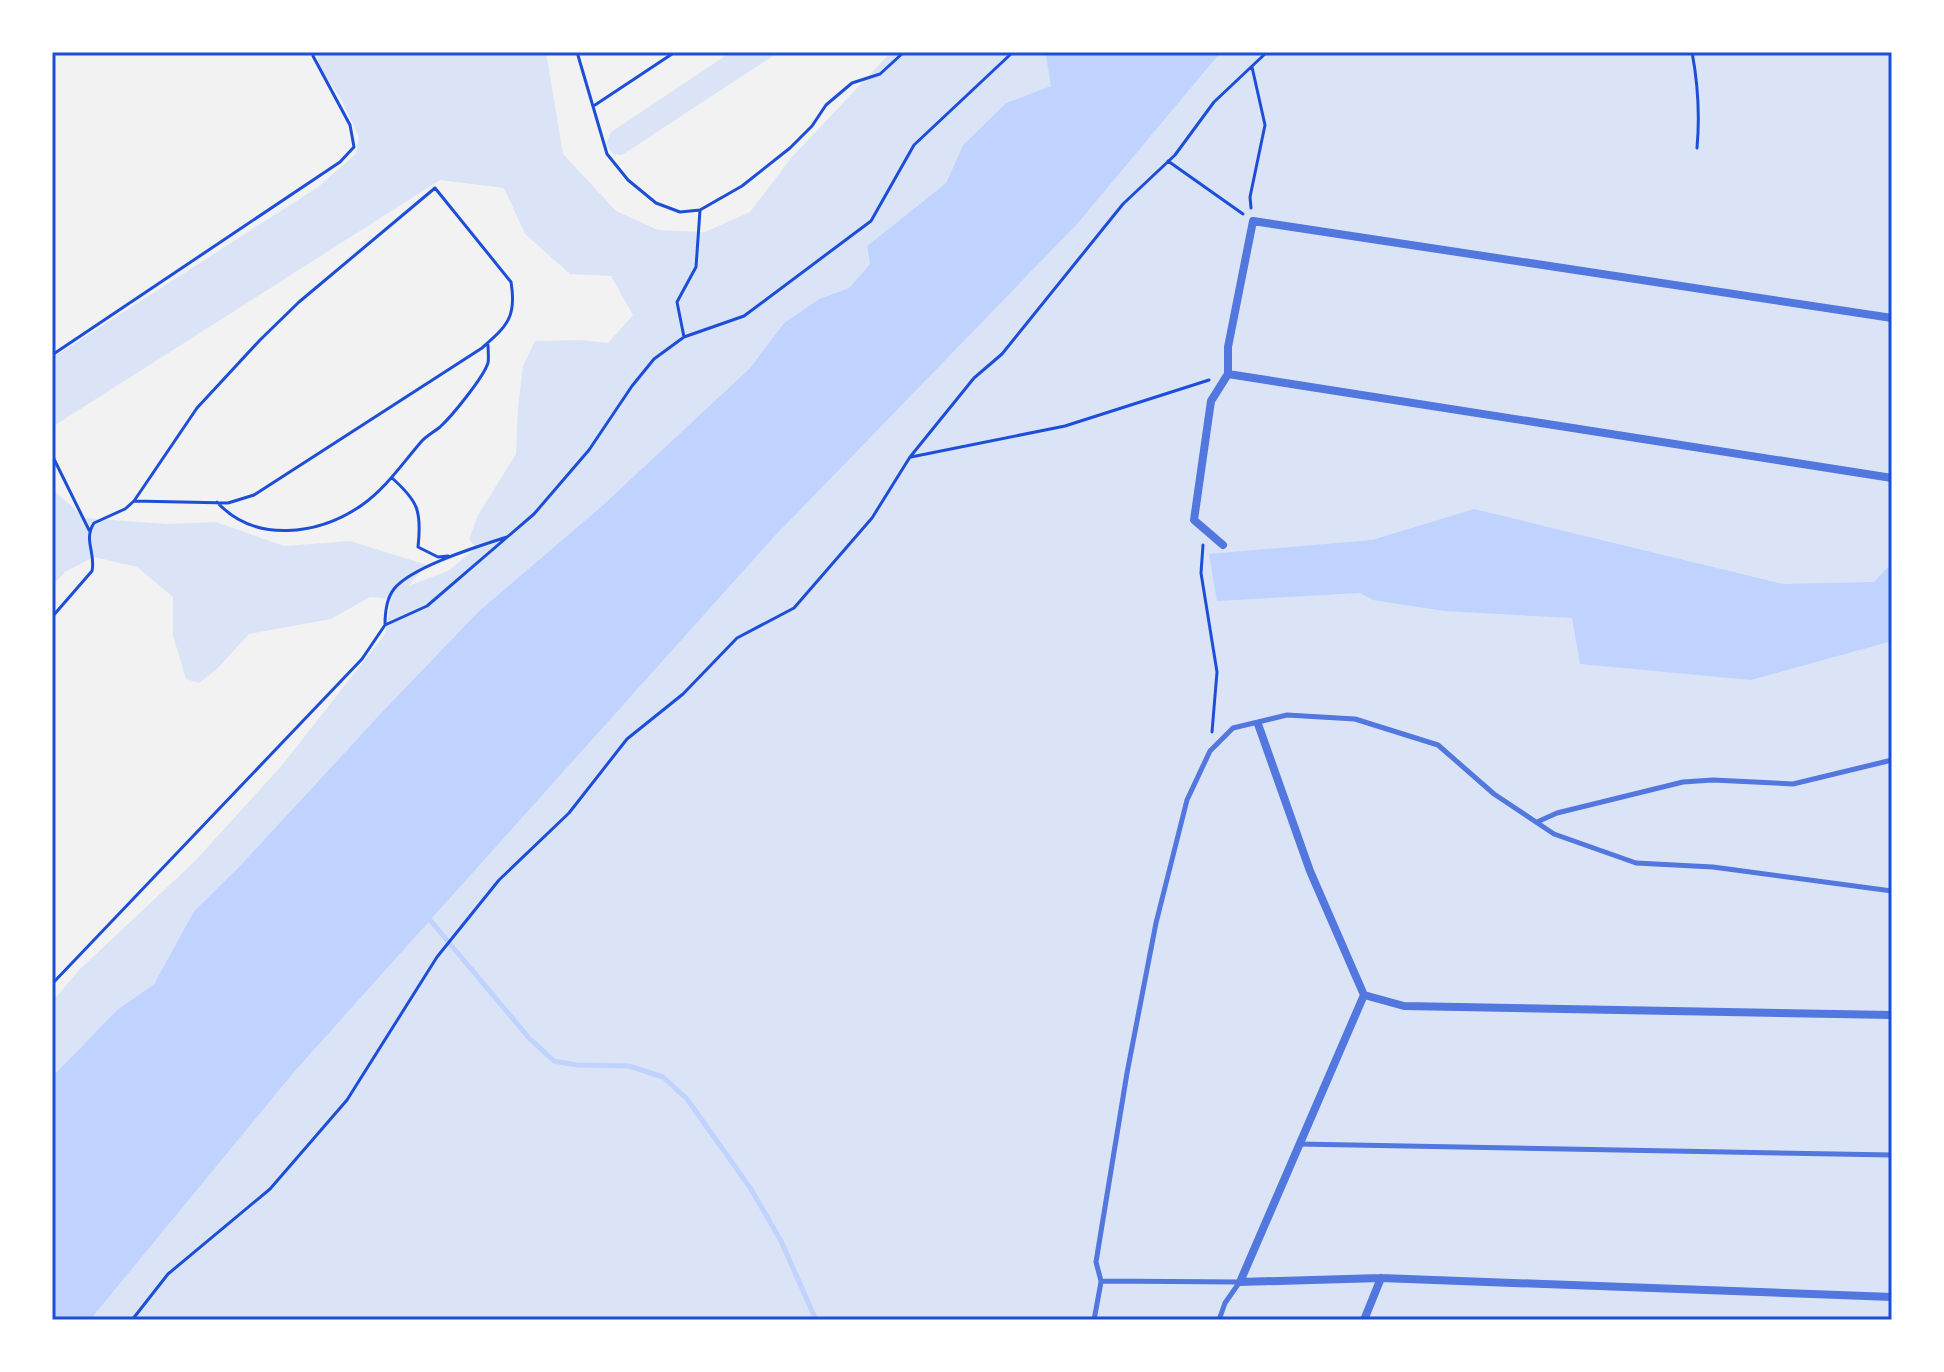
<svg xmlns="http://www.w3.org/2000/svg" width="1944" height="1372" font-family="Ubuntu,sans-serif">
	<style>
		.green { fill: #dbe4f7 }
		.water { fill: #bfd3fe }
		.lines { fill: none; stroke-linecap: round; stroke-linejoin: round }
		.stream { stroke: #bfd3fe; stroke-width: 5 }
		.path { stroke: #1d4ed8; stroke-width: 3 }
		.service { stroke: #5277de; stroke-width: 5 }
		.minor { stroke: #5277de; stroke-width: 8 }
		.neatline { fill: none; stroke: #1d4ed8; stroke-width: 3 }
	</style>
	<rect width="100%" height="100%" fill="#f2f2f2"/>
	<path class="green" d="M316 52H546L563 154 616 211 658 230 705 232 750 212 791 158 891 52H1050L1046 56 1052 86 1006 103 963 145 946 183 867 246 870 264 849 288 819 299 784 323 750 368 603 505 479 611 383 711 239 867 194 911 154 984 117 1010 52 1077V1002L79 970 195 861 283 764 385 634 391 599 370 597 331 619 249 634 217 669 199 683 186 679 173 636V597L137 567 94 557 65 572 52 586V489L85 518 167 524 216 522 284 546 350 541 427 565 408 586 448 571 476 548 469 539 478 515 516 454 518 407 523 366 535 341 580 340 608 343 633 315 611 276 570 274 525 234 504 188 440 180 52 427V358L318 187 356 154 359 137 340 97 320 69Z
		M731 52H779L622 155 613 154 606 144 611 132Z
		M1221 52H1892V1320H90L295 1071 773 538 1076 224Z"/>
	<path class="water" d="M1050 52H1221L1077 224 773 538 295 1071 90 1320H52V1077L117 1010 154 984 194 911 239 867 383 711 479 611 603 505 750 368 784 323 819 299 849 288 870 264 867 246 946 183 963 145 1006 103 1051 86 1046 56Z
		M1474 509 1783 584 1874 582 1892 563V641L1751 680 1580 664 1572 618 1444 611 1373 600 1360 593 1217 601 1209 554 1372 540Z"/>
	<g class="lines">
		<path class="stream" d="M430 920 529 1038 554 1061 577 1065 629 1066 663 1077 687 1099 751 1189 781 1241 816 1320"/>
		<path class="path" d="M577 52 607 154 628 180 656 203 680 212 700 210 742 186 790 148 812 126 826 105 852 83 880 74 904 52
			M1692 52C1698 84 1700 115 1697 148
			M595 105 675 52
			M1168 161 1243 214
			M1251 208 1250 197 1265 125 1252 67
			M684 337 677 302 696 267 700 210
			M52 355 340 162 354 147 350 125 313 56 314 52
			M52 455 89 530
			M911 457 1065 426 1209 380
			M392 478C418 501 422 511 418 547L438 557 448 556
			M217 502C255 544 319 535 362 505 386 488 402 464 421 442 426 436 434 432 440 427 452 416 483 378 488 363 489 358 488 350 488 345
			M1203 545 1201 573 1217 672 1212 732
			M52 617 92 571C96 553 83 540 94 523L125 509 134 501 197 408 260 340 299 302 435 188 511 282C517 317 507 326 482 348L254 495 228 503 134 501
			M385 625C385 613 386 599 394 589 411 567 479 546 507 537
			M52 984 362 659 385 625 427 606 534 514 589 450 632 386 654 359 684 337 744 316 871 221 914 145 1013 52
			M132 1320 168 1274 270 1189 347 1100 437 957 499 880 569 813 627 739 683 694 737 638 794 608 872 518 910 457 974 378 1002 354 1123 204 1175 155 1214 102 1267 52"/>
		<path class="service" d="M1537 822 1557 813 1683 782 1713 780 1793 784 1892 760
			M1299 1144 1892 1155
			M1240 1282 1101 1281 1096 1262 1127 1073 1156 923 1187 800 1210 751 1233 728 1287 715 1355 719 1438 745 1494 794 1554 834 1636 863 1713 867 1892 891
			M1094 1320 1101 1282
			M1219 1320 1225 1303 1239 1283"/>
		<path class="minor" d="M1228 374 1892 478
			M1223 545 1194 520 1211 401 1228 374V347L1253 221 1892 318
			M1258 724 1310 871 1364 995 1404 1006 1892 1015
			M1364 995 1240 1282 1381 1278 1892 1297
			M1364 1320 1381 1278"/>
	</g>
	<rect width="1944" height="1372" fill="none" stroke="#ffffff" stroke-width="108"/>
	<rect x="54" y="54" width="1836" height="1264" class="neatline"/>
</svg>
